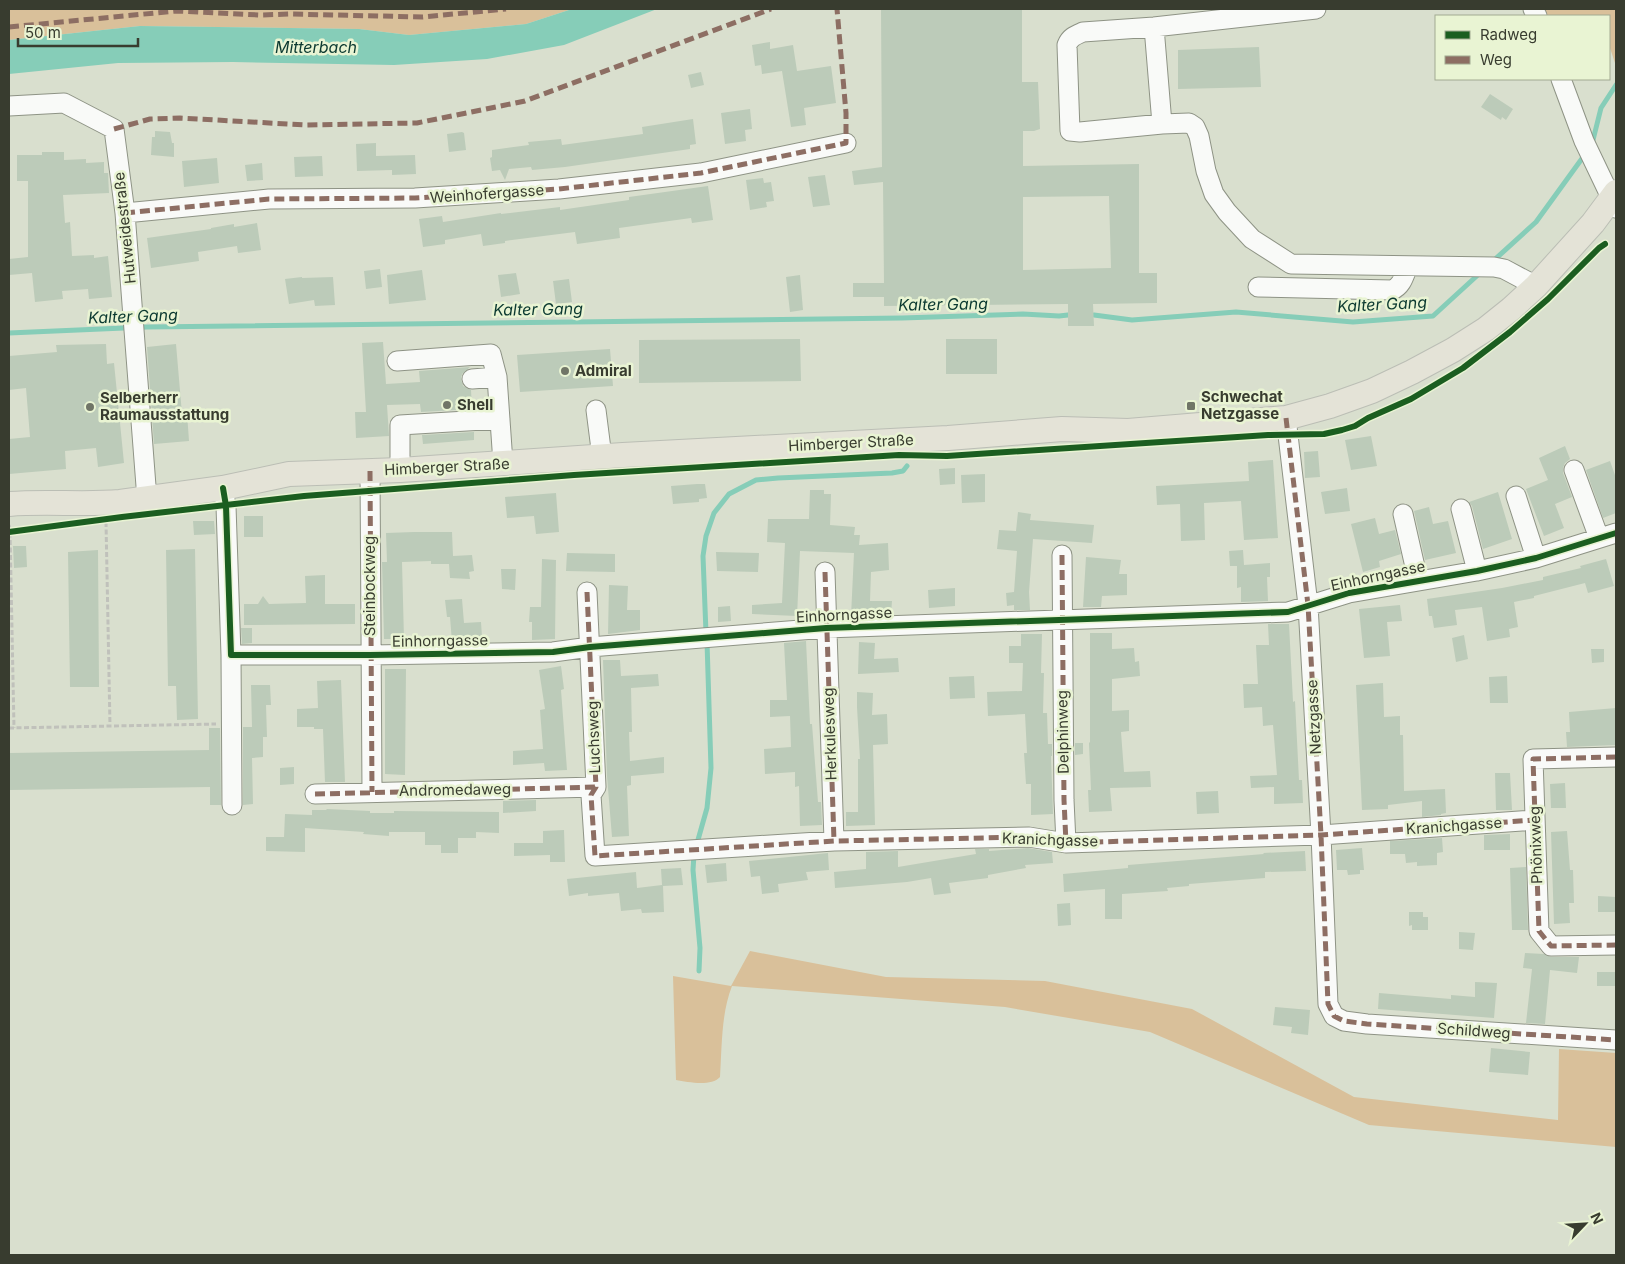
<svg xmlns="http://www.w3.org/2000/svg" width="1625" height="1264" font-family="Inter,sans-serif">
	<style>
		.green { fill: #d9c09a }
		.water { fill: #86cdb8 }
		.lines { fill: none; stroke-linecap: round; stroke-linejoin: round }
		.stream { stroke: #86cdb8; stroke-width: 5 }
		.building { fill: #bccbb9; fill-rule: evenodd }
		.minor-casing { stroke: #8e9385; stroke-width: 21 }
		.major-casing { stroke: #bbbeb5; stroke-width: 26 }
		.path { stroke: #c0c1bb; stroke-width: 3; stroke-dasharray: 5 2.5; stroke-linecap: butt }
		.minor { stroke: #f9faf8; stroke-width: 19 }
		.major { stroke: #e4e3d7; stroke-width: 24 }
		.quiet { stroke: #8d6e63; stroke-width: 5; stroke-dasharray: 10 5; stroke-linecap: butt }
		.cycleway-casing { stroke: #e9f4d3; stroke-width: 9 }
		.cycleway { stroke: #1b5e20; stroke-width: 6 }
		.poi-dot { fill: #707567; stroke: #e9f4d3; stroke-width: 2 }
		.labels { text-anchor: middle; stroke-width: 5; stroke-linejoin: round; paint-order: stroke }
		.street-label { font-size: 15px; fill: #383c2f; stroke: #e9f4d3 }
		.poi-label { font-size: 15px; font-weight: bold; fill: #383c2f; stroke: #e9f4d3; text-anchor: start }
		.water-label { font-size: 16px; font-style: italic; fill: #0b3930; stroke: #e9f4d3 }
	</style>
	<rect width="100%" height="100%" fill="#d9dfce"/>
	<path class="green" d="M9 9H572L526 24 409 35 359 29 140 26 9 40Z
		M1542 9H1616V66L1609 45V16H1546Z
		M750 951 886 977 1045 981 1192 1009 1354 1097 1558 1120 1559 1049 1616 1053V1147L1369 1125 1150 1032 1005 1007 732 986C721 1014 722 1047 720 1077 711 1087 688 1082 676 1080L673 976 731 986Z"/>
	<path class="water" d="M572 9H657L564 45 487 59 394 65 233 62 118 63 9 74V40L140 26 359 29 409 35 526 24Z"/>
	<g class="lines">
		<path class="stream" d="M1592 144 1601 108 1616 85
			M1492 262 1536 222 1586 153
			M1094 315 1132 320 1236 312 1353 322 1433 316 1480 273
			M9 333 147 327 902 318 1023 314 1059 316 1068 315
			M706 633 703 556 706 536 714 513 729 494 756 480 778 478 892 473 903 471 907 466
			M699 971 700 948 693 870 694 854 707 808 711 768 707 642"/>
	</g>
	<path class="building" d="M881 9H1022V82H1038L1040 129 1034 131H1023V166L1139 164V273H1157V303L1093 304 1094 326H1068V304L884 306V297H853V283H884L883 182 854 185 852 171 882 167ZM1109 196 1111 268 1023 270V197Z
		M770 42V49L793 45 797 71 831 66 836 103 804 108 806 125 791 127 782 71 762 74 761 65 755 66 752 45Z
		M1259 47 1261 87 1178 89V50Z
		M701 72 704 85 691 88 688 75Z
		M1490 94 1513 109 1506 120 1502 117 1501 120 1481 107Z
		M750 109 752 129 745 130 746 141 725 144 721 113Z
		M693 119 696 144 690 145V149L565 167 532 170 531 167 509 169 505 180 500 170 492 171 490 158 492 157V150L529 145 528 142 561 139 562 145 643 134 642 127Z
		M155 131 170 132 172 143H174V157L151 155 152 137H155Z
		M462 132 464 133 466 150 449 152 447 134Z
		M376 143V156L415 155 416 174 392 175V170L357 171 356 144Z
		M42 152H64V160L86 159V163L104 162V173H108L109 193 63 195 65 223 70 222 72 256 94 255V258L108 256 112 297 89 299 88 289 62 291 63 299 35 302 32 273 9 275V259L28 257V181H17V155H42Z
		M322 156 323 176 295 177 294 157Z
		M217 158 219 183 184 187 182 161Z
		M262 163 263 180 247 181 245 165Z
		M825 175 830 205 813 207 808 177Z
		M763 178 764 183 771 182 774 201 766 202 767 207 750 210 746 180Z
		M708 186 713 220 692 223 691 218 619 228 620 238 577 244 575 232 505 241V243L483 246 481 234 445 240V244L423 247 419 219 442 216 443 222 501 213V214L560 207V210L629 200V197Z
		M257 223 261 250 238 253 237 246 198 252 199 261 151 268 147 238 211 229V228L234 224V227Z
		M380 269 382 287 366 289 364 271Z
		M422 270 426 300 389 304 387 275Z
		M516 273 520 294 501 297 498 275Z
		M800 275 803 310 790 312 786 277Z
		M302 277V278L333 277 335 305 315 306 314 300 289 304 285 279Z
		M569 279 572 302 556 304 553 281Z
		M800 339 801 381 639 383V340Z
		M946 339H997V374H946Z
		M383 342 386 384 420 382 419 371 470 367 462 374 461 379 463 386 471 390 472 409 421 412 420 404 387 405 389 436 356 438 355 412H366L362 343Z
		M106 344 107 364 114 363 124 463 98 467 96 448 65 451 66 469 9 474V439L30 437 26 388 9 390V356L57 352 56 345Z
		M176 344 182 414 187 413 189 441 154 444 147 347Z
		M610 349 613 386 520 392 517 355Z
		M474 432V440L423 444 422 435Z
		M1371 436 1377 466 1351 470 1345 440Z
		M1565 446 1570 459 1565 463 1563 468V473L1572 497 1555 504 1564 528 1544 536 1526 489 1548 480 1539 458Z
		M1318 451 1320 477 1305 478 1304 452Z
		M1273 460 1278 538 1244 540 1241 501 1204 503 1205 540 1181 541 1180 504 1157 505 1156 486 1249 481 1248 462Z
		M1610 461 1616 478V513L1603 518 1586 470Z
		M955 468V484L940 485 939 469Z
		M985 474V502L962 503 961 475Z
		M697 484H705L707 498 699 499V502L673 504 671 486Z
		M1347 488 1350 511 1325 514 1321 492Z
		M810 490H824V494H831L830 525 855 527 854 535H860L859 545 888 543 889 570 871 572 870 601H892L891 614 851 616 854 553 800 551 797 616 752 614V605L782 603 785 543 767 542 768 519H809Z
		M1498 492 1512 539 1483 549 1472 506 1469 502Z
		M556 493 559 532 536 534 534 516 507 518 505 497Z
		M1429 507 1433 524 1448 521 1456 553 1425 560 1414 511Z
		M1018 512 1031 514 1030 520 1094 525 1092 543 1033 539 1029 592 1030 610H1014V605L1007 606 1006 593 1014 592 1017 551 997 549 999 530 1016 531Z
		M244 516H263V537H244Z
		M1375 518 1379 534 1395 530 1401 554 1379 561 1380 567 1363 572 1351 524Z
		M193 521H214L215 534 194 535Z
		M414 532H452L453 556 472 555 474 571 469 572 470 579 450 578 449 564H431V561L402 562 404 639H384L382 562H387L386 533Z
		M13 546H26L27 567 14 568Z
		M195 549 198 719 177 720 176 686H168L166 550Z
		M98 550 99 687H70L68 552Z
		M1243 550 1244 565 1270 563V577H1267L1268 601 1241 602V587L1237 588V566H1230L1229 551Z
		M716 552 759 553 758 572 717 571Z
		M567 553 615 554V572L566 571Z
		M1086 557 1121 560 1119 574H1127V595L1102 596 1101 607H1083Z
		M542 559 556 560 555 639 532 640V622H529L530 607H541Z
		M1606 559 1614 586 1588 593 1585 583 1534 596V598L1514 602 1518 627 1509 629 1510 637 1487 641 1482 607 1455 610 1457 625 1434 628 1432 616H1429L1427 599 1502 588 1543 580V577L1581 568 1580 566Z
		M501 569H516L515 590 502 589Z
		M325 575V604H355V624L244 625V604H258L263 596 269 604 306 603 305 576Z
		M609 585 628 586 627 610H640V630L608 634Z
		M955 588V606L929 608 928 590Z
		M462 599 464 623 481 622 482 637 464 639 465 642H452L450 617H447L445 600Z
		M1400 605 1402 621 1387 622 1390 656 1364 658 1359 609Z
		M730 606 731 621 718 622V607Z
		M1268 624H1289L1293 702 1295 701 1299 780H1302L1303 803 1274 804V787L1251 788 1250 776 1277 775 1273 725 1263 726 1262 707 1244 708 1243 684H1258L1256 645H1269Z
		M241 628H252V643L242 644Z
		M1090 633H1112V649L1134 648 1135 662 1139 661 1140 676 1112 679V711L1129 710V731L1121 732 1124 772 1150 771 1151 787 1110 788 1112 811 1089 812 1088 790H1091L1089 743 1090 742Z
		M1021 634H1042L1041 673H1044L1043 713H1047L1048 744H1052V756H1051L1053 814 1031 815V784H1026L1024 753H1027L1025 714 988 716 987 692 1022 691 1023 663H1009V646H1021Z
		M1464 635 1468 659 1456 662 1452 638Z
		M806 641 810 724H812L818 802H821L822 825 800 826 799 786 795 787V772L765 774 764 749 791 747 790 716 770 717V700H787L784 643Z
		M859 642 875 643 874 659 898 658 899 672 858 674Z
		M1591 649H1604V662L1592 663Z
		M603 660H620L621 676 658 674 659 686 631 688 632 732H629L630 761 664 757V773L631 776V785L627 786 629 836 612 837 607 776Z
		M561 666 564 689 561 690 567 770 545 771 544 763 513 765V751L543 749 540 710 545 709 539 670Z
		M385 669H406L405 775 385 774Z
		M974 676 975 698 950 699 949 677Z
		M1507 676 1508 703H1490L1489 677Z
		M341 680 345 782H325L323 729H314V727H297V709L318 708 317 681Z
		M1383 683 1384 717 1400 716V735H1403L1404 791 1445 789 1446 813 1441 814V815L1422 817V801L1388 805V809L1362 810 1356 685Z
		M251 685H270L271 705H266L267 737H263V757L252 758 253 804 243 805V727H252Z
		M857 692 873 693 872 715 887 714 888 744 873 745 875 825 846 826V812H858V759H860L857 707Z
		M1616 708V745L1567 747 1566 732H1570L1569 712Z
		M209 728H220L221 805H210V787L9 790V753L209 750Z
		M1075 743H1083V754L1075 755Z
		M294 767V784L280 785V768Z
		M1495 773H1510L1512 810H1496Z
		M1565 783 1566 808H1551L1550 784Z
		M1218 791 1219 813 1197 814 1196 792Z
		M536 800V811L503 813V801Z
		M326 809 370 811V813H394V811L499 812V833L476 832V838H458V853H441V845H425V832H389V836L363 834 364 832 305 828V852L266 851V837H284L285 814 312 815V810H327Z
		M564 830 565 862H550V855L514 856V843H543V831Z
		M1567 831 1570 870H1573L1574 903H1569L1570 923 1554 924 1551 832Z
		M1510 834V850H1484V835Z
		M1442 838 1443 852 1437 853V865L1417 866V862L1406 863 1405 854H1390V841Z
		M1028 848 1052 852 1053 863 1025 865 1026 868 988 875V878L949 883 951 893 934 895 931 878 907 882 835 888 834 872 866 869V852L898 851V867L976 854 975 849H989V851Z
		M1362 848 1364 870H1360V874L1348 875 1347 870H1337L1336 850Z
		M1305 851 1306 871 1265 872V878L1189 884V886L1167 888 1168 891 1122 894V919H1105V889L1064 892 1063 874 1128 868V865L1264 854 1263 853Z
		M828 853 829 870 806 872 808 880 778 884 779 892 762 894 760 876 751 877 749 861Z
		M726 863 727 881 707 883 705 865Z
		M1526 867 1528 930H1512L1510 868Z
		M681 868 683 885 663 886 664 912 642 913 641 909 621 911 619 893 588 896V893L569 896 567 879 636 872 637 888 662 885 661 869Z
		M1598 896 1616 897V912H1598Z
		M1070 903 1071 925 1058 926 1057 904Z
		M1409 912H1423V917H1428V930H1412V925L1409 926Z
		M1459 932 1475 933 1473 950 1459 949Z
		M1525 953 1544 954 1551 957H1579L1577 973 1550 970 1545 1024 1526 1023 1532 969 1523 968Z
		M1597 972H1616V986H1597Z
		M1475 982 1497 983 1494 1018 1378 1009 1379 993 1451 999V995L1475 997Z
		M1275 1007 1310 1010 1308 1035 1291 1033 1292 1027 1273 1025Z
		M1491 1048 1530 1052 1528 1075 1489 1072Z"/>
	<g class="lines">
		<g class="minor-casing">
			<path id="minor" d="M1316 9 1154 27 1083 32C1076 35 1070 37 1067 45L1070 131 1080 132 1162 124 1189 123 1195 127 1199 136 1206 171 1214 194 1227 212 1252 239 1291 264 1494 267 1504 269 1536 286
				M1533 9 1537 16
				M1154 27 1162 124
				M1561 79 1584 141 1616 208
				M9 106 64 103 114 129 125 213 147 499
				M125 213 269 199 415 198 559 189 701 173 846 143
				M1258 287 1392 290C1402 286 1404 276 1408 266
				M397 361 491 354 497 377 503 463
				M472 379 497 377
				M596 410 602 457
				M1286 418 1308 605 1321 835 1328 1004 1334 1016 1344 1021 1367 1024 1616 1040
				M400 470V425L500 419
				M1574 470 1599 538
				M370 471 372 792
				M223 488 226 506 231 655 232 805
				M1516 496 1536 558
				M1461 509 1477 571
				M1403 514 1418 580
				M1062 555 1064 800 1066 843
				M825 572 834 841
				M587 592 596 787 591 795 595 856 834 841 1029 837 1066 843 1321 835 1535 820
				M231 655H370L553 652 590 647 826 628 1288 612 1349 593 1477 571 1536 558 1616 533
				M1616 757 1533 759 1539 931 1551 946 1616 945
				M315 794 596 787"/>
		</g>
		<g class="major-casing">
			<path id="major" d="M9 504C46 501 83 505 120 502L223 488 289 474 400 470 623 455 948 438 1062 429 1128 431 1286 418 1330 406 1372 391 1412 372 1453 350 1486 329 1511 309 1536 286 1593 223 1616 192"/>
		</g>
		<path class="path" d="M106 522 110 726
			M9 525 10 532 14 728
			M9 728 216 724"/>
		<use href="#minor" class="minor"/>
		<use href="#major" class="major"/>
		<path class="quiet" d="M9 27 176 11 260 15 290 14 423 17 506 9
			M114 129 150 119 180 118 306 125 417 123 525 101 771 9
			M125 213 269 199 415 198 559 189 701 173 846 143V113L837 9
			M1286 418 1308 605 1321 835 1328 1004 1334 1016 1344 1021 1367 1024 1616 1040
			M370 471 372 792
			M1062 555 1064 800 1066 843
			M825 572 834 841
			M587 592 596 787 591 795 595 856 834 841 1029 837 1066 843 1321 835 1535 820
			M1616 757 1533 759 1539 931 1551 946 1616 945
			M315 794 596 787"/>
		<g class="cycleway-casing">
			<path id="cycleway" d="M223 488 226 506 231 655H370L553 652 590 647 826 628 1288 612 1349 593 1477 571 1536 558 1616 533
				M9 532 122 517 304 496 574 475 899 455 947 456 1268 435 1324 434 1342 430 1355 426 1368 418 1411 399 1463 368 1510 332 1548 299 1599 248 1605 244"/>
		</g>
		<use href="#cycleway" class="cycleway"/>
	</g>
	<g class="poi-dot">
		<circle cx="565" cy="371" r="5"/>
		<circle cx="447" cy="405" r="5"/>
		<rect x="1186" y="401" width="10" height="10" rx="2.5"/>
		<circle cx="90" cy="407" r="5"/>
	</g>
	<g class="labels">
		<g class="street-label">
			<text transform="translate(487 194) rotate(-4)" y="5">Weinhofergasse</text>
			<text transform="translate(125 228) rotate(-96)" y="5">Hutweidestraße</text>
			<text transform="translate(851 443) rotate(-3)" y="5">Himberger Straße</text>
			<text transform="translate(447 467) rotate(-3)" y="5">Himberger Straße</text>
			<text transform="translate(1378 576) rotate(-12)" y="5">Einhorngasse</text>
			<text transform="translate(370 586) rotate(-90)" y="5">Steinbockweg</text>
			<text transform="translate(844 615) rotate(-3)" y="5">Einhorngasse</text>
			<text transform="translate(440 641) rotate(-1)" y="5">Einhorngasse</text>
			<text transform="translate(1314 717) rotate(-93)" y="5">Netzgasse</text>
			<text transform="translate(1063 732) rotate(-91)" y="5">Delphinweg</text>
			<text transform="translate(830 734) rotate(-92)" y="5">Herkulesweg</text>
			<text transform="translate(594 737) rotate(-92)" y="5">Luchsweg</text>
			<text transform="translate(455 790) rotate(-1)" y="5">Andromedaweg</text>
			<text transform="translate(1454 826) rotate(-4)" y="5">Kranichgasse</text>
			<text transform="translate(1050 840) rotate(2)" y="5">Kranichgasse</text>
			<text transform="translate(1536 845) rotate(-92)" y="5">Phönixweg</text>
			<text transform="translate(1474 1031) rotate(4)" y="5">Schildweg</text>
		</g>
		<g class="poi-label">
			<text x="575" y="376">Admiral</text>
			<text x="1201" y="402">Schwechat<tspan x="1201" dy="17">Netzgasse</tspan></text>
			<text x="100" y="403">Selberherr<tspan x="100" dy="17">Raumausstattung</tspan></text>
			<text x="457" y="410">Shell</text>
		</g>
		<g class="water-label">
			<text x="316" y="53">Mitterbach</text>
			<text transform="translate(943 304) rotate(-1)" y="6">Kalter Gang</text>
			<text transform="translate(1382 304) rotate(-3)" y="6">Kalter Gang</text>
			<text transform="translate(538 309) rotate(-1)" y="6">Kalter Gang</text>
			<text transform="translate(133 316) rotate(-2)" y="6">Kalter Gang</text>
		</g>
	</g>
	<rect width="1625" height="1264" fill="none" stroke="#383c2f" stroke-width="20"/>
	<rect x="1435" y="15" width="175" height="65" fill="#e9f4d3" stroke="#a2aa91"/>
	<rect x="1445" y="31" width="25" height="8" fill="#1b5e20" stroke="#a2aa91"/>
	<text x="1480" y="40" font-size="15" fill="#383c2f">Radweg</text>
	<rect x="1445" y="56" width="25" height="8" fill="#8d6e63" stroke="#a2aa91"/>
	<text x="1480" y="65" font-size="15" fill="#383c2f">Weg</text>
	<g transform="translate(1585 1224) rotate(65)" stroke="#e9f4d3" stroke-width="4" paint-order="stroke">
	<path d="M0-4L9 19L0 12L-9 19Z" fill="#383c2f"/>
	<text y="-8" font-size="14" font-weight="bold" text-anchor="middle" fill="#383c2f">N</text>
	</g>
	<path d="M18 38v8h120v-8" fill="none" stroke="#383c2f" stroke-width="2.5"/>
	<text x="25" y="38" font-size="15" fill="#383c2f" stroke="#e9f4d3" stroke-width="4" paint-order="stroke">50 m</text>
</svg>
